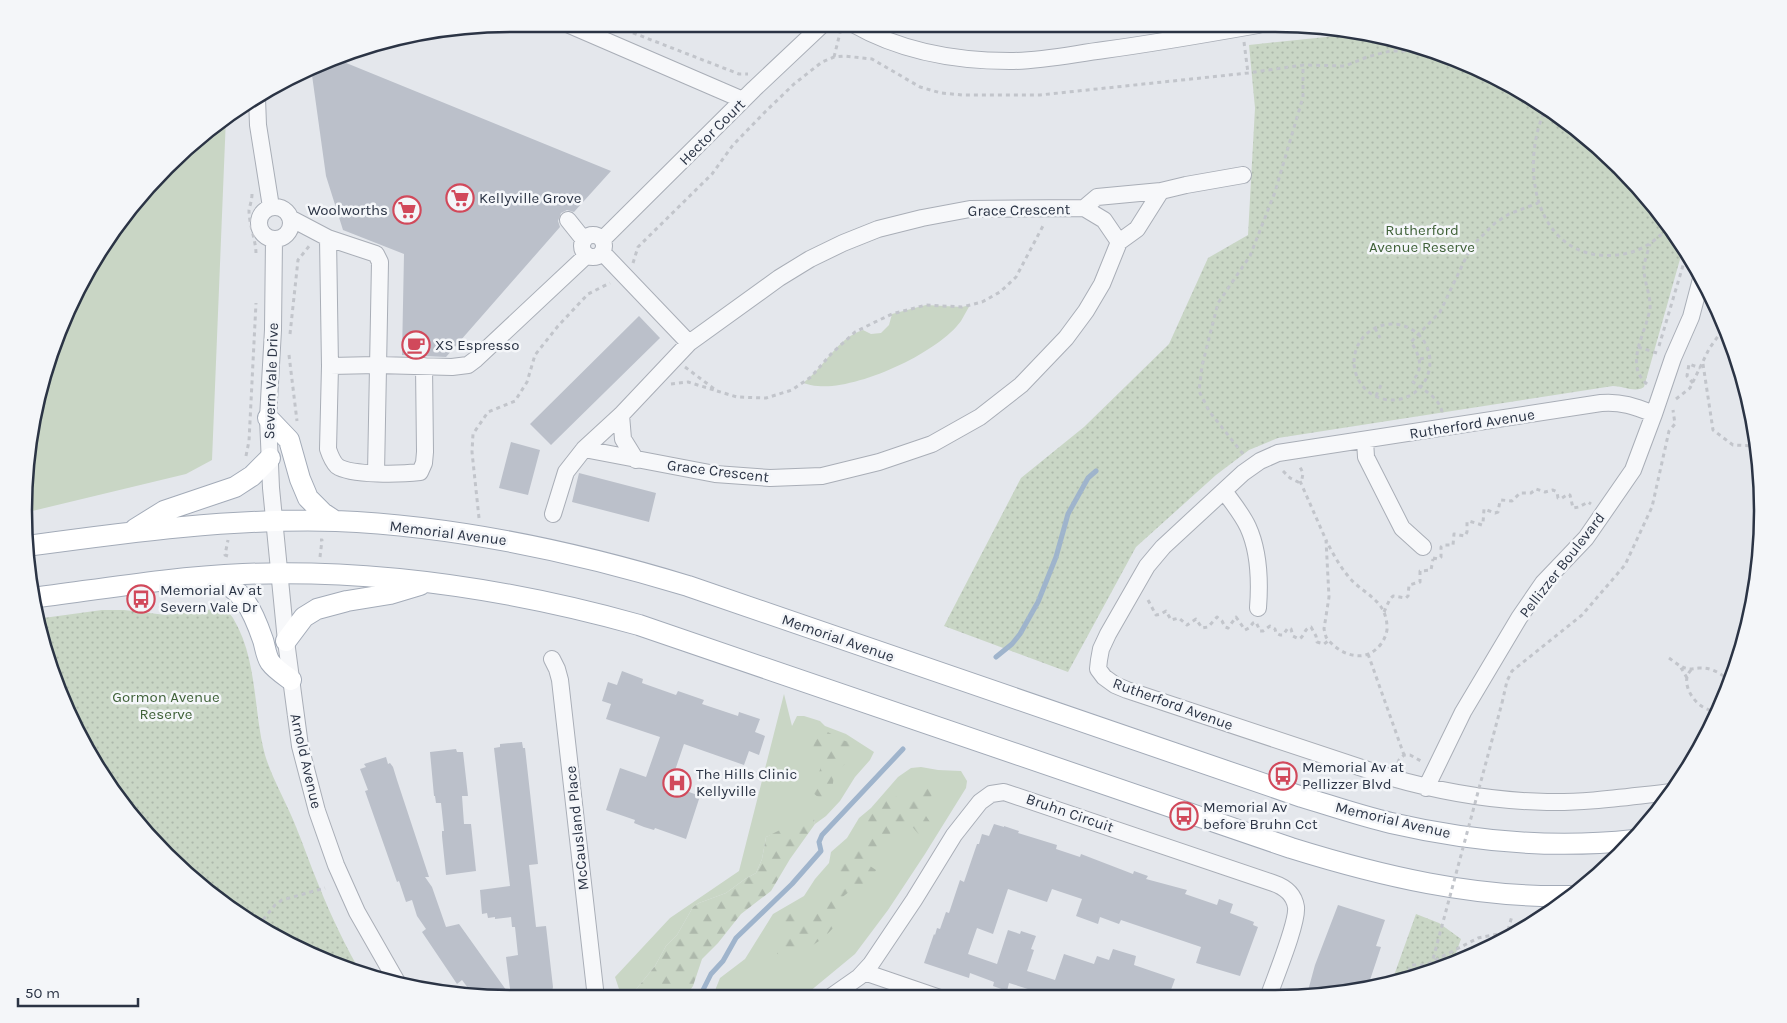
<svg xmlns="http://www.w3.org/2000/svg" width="1787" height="1023" font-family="Karla,sans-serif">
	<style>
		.grass { fill: #c9d6c5 }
		.forest { fill: url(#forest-firs) }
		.park { fill: url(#park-dots) }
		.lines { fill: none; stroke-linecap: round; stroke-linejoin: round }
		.stream { stroke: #9fb4cc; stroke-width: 5 }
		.building { fill: #bbc0ca }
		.minor-casing { stroke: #a9aeb7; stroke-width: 18 }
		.major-casing { stroke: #a3abb8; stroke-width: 22 }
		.path { stroke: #c2c5cb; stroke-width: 3; stroke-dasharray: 4 4; stroke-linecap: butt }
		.minor { stroke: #f7f8fa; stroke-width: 16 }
		.major { stroke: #fff; stroke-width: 20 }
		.path-bridge { stroke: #c2c5cb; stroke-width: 3; stroke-dasharray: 4 4; stroke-linecap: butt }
		.labels { text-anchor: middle; stroke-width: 5; stroke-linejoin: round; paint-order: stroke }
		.street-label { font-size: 15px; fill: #2b3445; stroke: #f4f6f9 }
		.poi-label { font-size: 15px; fill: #2b3445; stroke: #f4f6f9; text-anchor: start }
		.park-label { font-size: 15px; fill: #3f6138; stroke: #f4f6f9 }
		.rim { fill: none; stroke: #2b3445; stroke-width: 2.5 }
	</style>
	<defs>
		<pattern id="forest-firs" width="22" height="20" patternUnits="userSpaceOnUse" patternTransform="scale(1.25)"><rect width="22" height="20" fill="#c9d6c5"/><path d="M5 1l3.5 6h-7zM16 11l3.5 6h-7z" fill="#adb8ab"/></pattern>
		<pattern id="park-dots" width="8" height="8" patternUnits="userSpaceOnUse" patternTransform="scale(1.25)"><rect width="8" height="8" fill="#c9d6c5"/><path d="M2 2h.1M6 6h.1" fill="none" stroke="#adb8ab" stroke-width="1.8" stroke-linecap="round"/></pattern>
	</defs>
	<rect width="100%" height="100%" fill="#e4e7ec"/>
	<path class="grass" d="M226 117 212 460 186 474 24 513 40 385 74 296 106 240 166 167 215 124Z
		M926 305 962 307 970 305C967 310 964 316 961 321 938 353 857 390 818 386 813 386 808 384 803 383 824 368 837 338 863 330L871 334 881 333 889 325 892 314Z
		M784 694 792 726 797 716H804L820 721 825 726 846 734 874 752 870 760 855 777 840 801 826 816 815 824 814 818 766 837 762 859 756 873 745 879 726 893 699 903 693 907 677 935 666 946 655 966 629 998H622L615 977 670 918 739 871Z
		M921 767 938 770 961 771 967 781 966 788 925 854 888 910 855 954 809 992 796 998H712L720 978 745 959 773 914 804 896 815 879 829 863 831 852 847 838 859 818 871 808 898 777 911 768Z"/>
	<path class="forest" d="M821 730C834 733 837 740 850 742L853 752 844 765 838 770 834 775 832 791 830 798C820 799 815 797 810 788L820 770 821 762 812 751 814 744Z
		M932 786C934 797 929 802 922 810L930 822 931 829 927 835 920 836 910 824H903L890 831 892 845C880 859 870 846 864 862L876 870C869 885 851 887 841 899L842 909 835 910 834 917 837 923C824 941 800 957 777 954 781 931 796 944 781 913 795 906 804 916 814 909 823 902 836 891 840 880 841 873 837 867 841 861 843 857 846 855 850 853 866 843 868 842 864 823L873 811 890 795C913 802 913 795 932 786Z
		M808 816 814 818 815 824 790 859 771 891 741 914 718 943 702 959 693 986 685 998H629L655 966 666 946 677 935 693 907 699 903 726 893 745 879 756 873 762 859 766 837Z"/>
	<path class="park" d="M1355 34 1432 50 1546 106 1620 166 1681 240 1684 245 1644 387C1635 393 1623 386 1613 386L1278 438 1249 450 1216 475 1136 547 1068 672 944 626 1021 478 1084 427 1169 344 1208 258 1248 235 1255 108 1249 45Z
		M214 609C222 610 229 611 233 618 258 660 253 710 265 755 272 778 285 800 294 822 303 843 310 865 319 886 331 916 346 947 362 975L354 973 241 917 190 878 125 809 89 755 50 669 36 619 102 610H124L166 615Z
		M1416 914 1439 923 1461 939 1452 964 1432 973 1392 981Z"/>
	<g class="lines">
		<path class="stream" d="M40 390 87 273
			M996 657 1012 644 1020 634 1038 602 1056 557 1068 514 1088 478 1096 471
			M699 998 711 974 723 961 736 938 792 884 821 851 819 842 822 835 903 749"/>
	</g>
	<path class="building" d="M334 58 611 171 574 212 567 210 561 213 558 221 560 227 446 357 402 355 404 254 343 230 326 176 311 68Z
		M639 316 660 338 551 445 530 424Z
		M511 442 540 450 528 495 499 488Z
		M579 473 656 493 649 522 572 502Z
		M622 671 643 679 642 683 676 695 678 691 704 700 702 704 738 716 739 712 760 719 755 732 765 736 759 755 749 751 744 765 684 744 670 785 700 796 686 839 655 828 654 830 644 827 634 823 635 820 606 810 620 768 646 777 660 737 606 719 611 704 602 701 608 682 617 685Z
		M522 742 523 748H525L538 864 529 865 536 927 546 926 553 987 552 992H551V998H482L478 993 474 996 462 980 457 984 422 932 426 929 417 916 412 900 406 902 399 881 397 882 365 791 368 790 360 769 366 767 364 764 386 757 388 764 390 763 393 767 397 780 429 877H425L432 887 446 927 459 924 511 997 506 957 518 955 515 927H512L511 917 495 919V917L488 918 487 913 482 914 480 890 510 886 494 748 500 747V744Z
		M456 749 457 752H463L468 796H462L464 824H471L476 871 446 875 442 836V831H444L441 803H436L435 796H434L430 752Z
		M994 824 1004 827V826L1019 831 1018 833 1057 845 1056 849 1080 857 1081 854 1133 874 1134 871 1148 876 1146 879 1187 890 1185 894 1217 905 1219 899 1233 904 1230 913 1254 922 1253 925 1258 927 1240 976 1196 963 1201 947 1121 920 1119 924 1100 917 1098 924 1076 916 1082 899 1052 889 1047 902 1008 889 993 934 977 928 968 954 997 964 1008 930 1020 934 1021 931 1036 936 1031 949 1034 950 1027 971 1055 980 1064 954 1094 964 1097 956 1109 960 1113 949 1136 956 1134 965 1175 979 1168 998H1049L1050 996 1009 983 1007 991 993 986 994 982 970 973 969 978 924 963 934 934 935 935 937 928 940 929 946 912 949 913 960 880 964 882 977 844H979L982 834 989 836Z
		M1338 905 1385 920 1376 946 1381 947 1368 986 1306 998 1315 965Z"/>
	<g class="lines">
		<g class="minor-casing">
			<path id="minor" d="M567 24 743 100
				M853 24C900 51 956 61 1010 61 1042 61 1073 54 1104 50 1156 43 1207 34 1258 25
				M257 98 258 125 271 207
				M259 223a16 16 0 1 1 32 0a16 16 0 1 1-32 0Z
				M1084 208 1097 197 1161 191 1186 185 1243 175
				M290 218 328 238 330 366 328 449C330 455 332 461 337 466 351 476 403 474 420 472L424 463 425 452 424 366
				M568 220 584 240
				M582 246a11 11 0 1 1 22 0a11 11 0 1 1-22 0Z
				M328 238 376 254 380 262 376 473
				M274 239 273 330 268 418 271 488 286 641 300 746 317 811 336 865 357 912 397 982
				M602 240 754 89 823 24
				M602 252 689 343 779 278 810 259 843 243 878 229 922 218 970 209 1084 208 1104 220 1119 242
				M330 366 377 365 452 367 468 365 476 359 587 255
				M1654 414C1636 407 1621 401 1601 403L1278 453 1260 461 1243 473 1163 547 1147 566 1108 634 1101 649 1099 660 1098 669 1104 677 1115 685 1127 690 1389 777C1441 792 1493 801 1547 802 1589 803 1632 796 1673 792
				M621 415 623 439 636 460
				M1365 440 1366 457 1402 528 1423 547
				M584 449 715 474 770 478 822 476 879 462 932 444 980 417 1021 385 1066 338 1086 311 1102 284 1119 242 1137 229 1161 191
				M1224 491C1232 502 1242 514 1248 527 1259 551 1260 582 1258 608
				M553 514 566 472 584 449 621 415 689 343
				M552 659 557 669 560 680 596 998
				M1426 788 1463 712 1519 618 1543 583 1586 538 1633 470 1654 414 1673 358 1691 317 1701 279
				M864 972 940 998
				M829 998 859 977 871 964 914 900 954 835 980 802 991 794 1004 792 1273 883C1285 887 1294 894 1296 907 1298 923 1274 980 1268 998"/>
		</g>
		<g class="major-casing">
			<path id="major" d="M268 418 289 440 300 479 308 498 323 513 335 521
				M135 529 164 511 235 487 252 476 270 458
				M27 546C130 532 232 518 336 521 456 526 573 551 688 586L1302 797C1332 806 1361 816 1391 823 1469 841 1553 849 1634 840
				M211 576C243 589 252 608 263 640 265 646 266 656 270 662 275 669 284 675 291 680
				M32 598C102 589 172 577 243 574 377 569 510 589 639 625L1291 848C1381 876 1474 898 1569 896
				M286 641 304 617 317 609 347 601 390 594 420 585"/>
		</g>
		<path class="path" d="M618 27 739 74H748
			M1244 42 1248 73
			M834 57 840 33
			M1547 106C1517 165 1535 263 1617 255 1638 253 1656 242 1669 226
			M252 194C252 200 250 205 249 210 249 225 256 240 256 254
			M633 263 638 247 712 174 733 145 766 111 794 84 822 62 834 57 844 56 872 59 920 87 941 93 962 95H1040L1248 73 1303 65 1345 66 1367 57 1390 51H1419L1450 58
			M1354 362a38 38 0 1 1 76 0a38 38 0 1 1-76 0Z
			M1375 328 1380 338
			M290 334 298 260 310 245
			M1659 346 1687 252
			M1638 347 1657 353
			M289 355 297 421
			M1420 359 1430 357
			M1703 364 1713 430 1733 445 1757 446
			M685 367 717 391 737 397 766 398 792 390 811 377 831 354 855 332 873 323 892 314 926 305 962 307 982 302 1000 292 1016 277 1044 224
			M1693 383 1687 376 1689 364 1700 368
			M671 384 688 382 714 390
			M1647 384C1623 364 1647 332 1650 308 1651 295 1643 280 1644 266 1645 259 1648 251 1650 244
			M1376 396 1381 385
			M1676 399 1690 388 1709 349 1726 325
			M1442 412C1439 397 1423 390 1412 381 1425 369 1419 354 1411 342L1440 312 1471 247 1495 223 1509 214 1538 203
			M1243 454 1209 411 1199 391 1202 366 1218 303 1250 256 1275 192 1303 97V65
			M246 456 249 441 256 303
			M1283 471 1290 478 1298 482 1302 479 1303 473 1300 467
			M1300 481 1326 540 1329 597 1324 629 1326 637C1339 655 1365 665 1381 644 1384 640 1386 635 1387 630 1388 599 1363 595 1348 576 1339 565 1332 552 1326 540
			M479 518 472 452 473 434 488 412 515 401 527 382 535 355 558 326 588 294 610 283
			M228 556 225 555 228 540
			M320 557 322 540H320
			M1433 558 1438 559 1441 557V547L1443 545H1453L1454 534 1465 536 1467 532V522L1469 521 1482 525 1483 523 1484 509 1495 513 1498 512 1500 501 1501 500 1512 501 1520 493H1531L1536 489 1545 492 1553 490 1557 492 1558 498H1562L1568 494 1570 495 1573 508 1579 507 1588 502 1591 504
			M1148 600 1156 615 1161 614 1166 611 1171 620 1179 618 1187 625 1196 619 1202 628 1208 627 1217 617 1222 621 1225 627 1228 628 1236 617 1245 630 1249 628 1253 623 1256 622 1260 631H1263L1270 626 1275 629 1276 633 1280 635H1283L1288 628 1291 629 1293 636 1299 639C1305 636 1304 628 1311 627L1316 636 1317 642 1324 644 1328 641
			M1384 612 1390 599 1393 596 1406 598 1408 596 1409 585 1420 582V571L1431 570 1433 559
			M1368 654 1404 755
			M1669 658 1680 666
			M1691 670C1680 681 1692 701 1703 707 1708 710 1714 711 1719 712
			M1687 678 1680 666C1689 670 1690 669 1699 668 1711 667 1723 674 1731 683
			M1502 703 1507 681 1512 671 1582 615 1625 565 1652 507 1669 431 1675 424 1673 410
			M1398 763 1399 760 1404 755H1410L1421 761
			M258 926 275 905 282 900 325 888
			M1406 979 1411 965H1426L1478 938 1504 933 1508 930 1512 916"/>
		<use href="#minor" class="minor"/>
		<use href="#major" class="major"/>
		<path class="path-bridge" d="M1429 974 1502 703"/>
	</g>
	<defs>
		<g id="supermarket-ring" transform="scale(1.4375)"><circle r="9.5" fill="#f4f6f9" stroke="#d1495b" stroke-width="1.5"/><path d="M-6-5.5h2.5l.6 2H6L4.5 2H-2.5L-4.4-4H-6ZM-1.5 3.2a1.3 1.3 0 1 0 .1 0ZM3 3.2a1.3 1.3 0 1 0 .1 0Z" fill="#d1495b"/></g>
		<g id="cafe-ring" transform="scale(1.4375)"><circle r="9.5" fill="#f4f6f9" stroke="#d1495b" stroke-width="1.5"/><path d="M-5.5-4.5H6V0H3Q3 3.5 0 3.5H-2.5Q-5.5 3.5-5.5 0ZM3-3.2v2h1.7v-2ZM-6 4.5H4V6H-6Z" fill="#d1495b"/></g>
		<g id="bus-ring" transform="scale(1.4375)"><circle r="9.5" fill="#f4f6f9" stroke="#d1495b" stroke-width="1.5"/><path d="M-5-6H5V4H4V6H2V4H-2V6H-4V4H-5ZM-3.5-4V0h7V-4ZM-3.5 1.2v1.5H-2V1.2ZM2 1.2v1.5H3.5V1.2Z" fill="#d1495b"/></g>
		<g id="hospital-ring" transform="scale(1.4375)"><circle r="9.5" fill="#f4f6f9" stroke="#d1495b" stroke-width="1.5"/><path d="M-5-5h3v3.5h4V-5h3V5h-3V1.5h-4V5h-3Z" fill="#d1495b"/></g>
	</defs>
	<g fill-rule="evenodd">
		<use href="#supermarket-ring" x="460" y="198"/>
		<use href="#supermarket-ring" x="407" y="210"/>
		<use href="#cafe-ring" x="416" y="345"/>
		<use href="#bus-ring" x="141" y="599"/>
		<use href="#bus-ring" x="1283" y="776"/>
		<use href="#hospital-ring" x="677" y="783"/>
		<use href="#bus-ring" x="1184" y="816"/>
	</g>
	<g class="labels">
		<g class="street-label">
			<text transform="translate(712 132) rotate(-45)" y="5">Hector Court</text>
			<text transform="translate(1019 210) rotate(-1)" y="5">Grace Crescent</text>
			<text transform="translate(271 381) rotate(-88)" y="5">Severn Vale Drive</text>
			<text transform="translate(1472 424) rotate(-9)" y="5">Rutherford Avenue</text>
			<text transform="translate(718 471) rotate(7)" y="5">Grace Crescent</text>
			<text transform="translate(448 533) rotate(7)" y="5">Memorial Avenue</text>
			<text transform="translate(1562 565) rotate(-52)" y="5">Pellizzer Boulevard</text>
			<text transform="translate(838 638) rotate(19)" y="5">Memorial Avenue</text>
			<text transform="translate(1173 704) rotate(20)" y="5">Rutherford Avenue</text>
			<text transform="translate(306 761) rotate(77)" y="5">Arnold Avenue</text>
			<text transform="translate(1070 813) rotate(19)" y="5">Bruhn Circuit</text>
			<text transform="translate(1393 820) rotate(13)" y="5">Memorial Avenue</text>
			<text transform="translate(577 828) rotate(-96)" y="5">McCausland Place</text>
		</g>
		<g class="poi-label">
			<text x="479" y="203">Kellyville Grove</text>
			<text x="388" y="215" text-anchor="end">Woolworths</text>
			<text x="435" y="350">XS Espresso</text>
			<text x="160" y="595">Memorial Av at<tspan x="160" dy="17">Severn Vale Dr</tspan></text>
			<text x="1302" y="772">Memorial Av at<tspan x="1302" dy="17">Pellizzer Blvd</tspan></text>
			<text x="696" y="779">The Hills Clinic<tspan x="696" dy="17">Kellyville</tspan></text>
			<text x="1203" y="812">Memorial Av<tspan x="1203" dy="17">before Bruhn Cct</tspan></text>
		</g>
		<g class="park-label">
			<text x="1422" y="235">Rutherford<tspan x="1422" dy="17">Avenue Reserve</tspan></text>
			<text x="166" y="702">Gormon Avenue<tspan x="166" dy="17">Reserve</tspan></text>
		</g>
	</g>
	<path d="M0 0H1787V1023H0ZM511 32H1275A479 479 0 0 1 1754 511V511A479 479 0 0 1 1275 990H511A479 479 0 0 1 32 511V511A479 479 0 0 1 511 32Z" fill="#f4f6f9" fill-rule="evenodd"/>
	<path class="rim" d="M511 32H1275A479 479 0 0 1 1754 511V511A479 479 0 0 1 1275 990H511A479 479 0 0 1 32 511V511A479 479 0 0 1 511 32Z"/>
	<path d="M18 998v8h120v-8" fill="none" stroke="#2b3445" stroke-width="2.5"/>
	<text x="25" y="998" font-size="15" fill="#2b3445" stroke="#f4f6f9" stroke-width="4" paint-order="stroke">50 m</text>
</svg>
